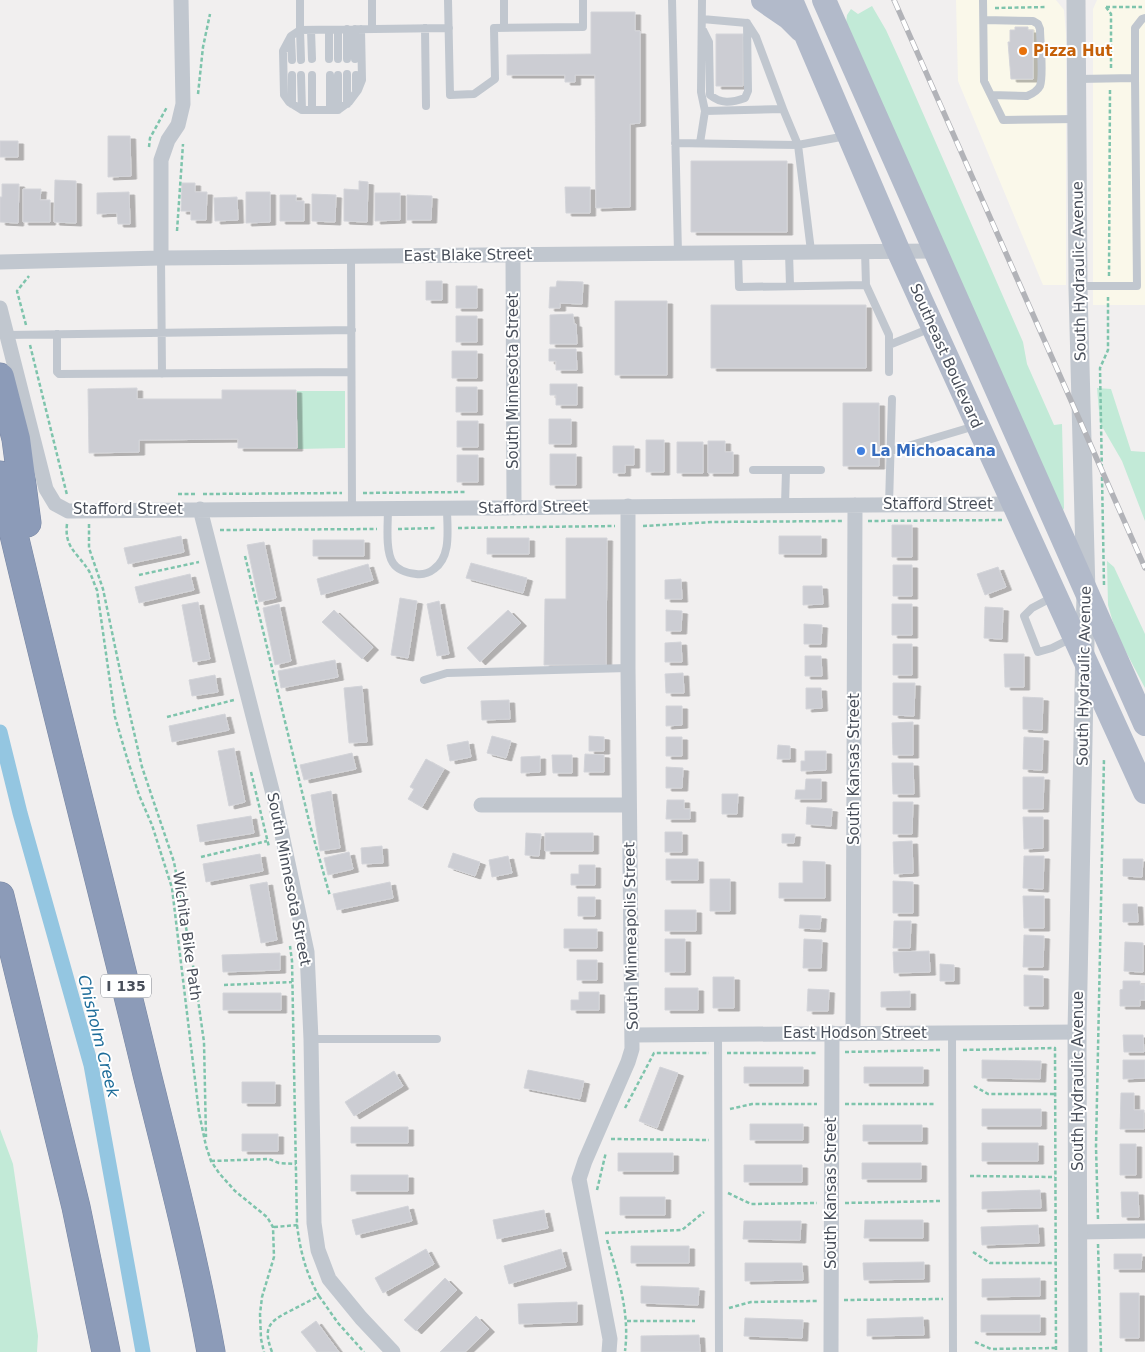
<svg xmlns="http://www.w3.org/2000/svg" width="1145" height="1352" font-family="'DejaVu Sans',sans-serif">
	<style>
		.commercial { fill: #faf8ea }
		.green { fill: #c2ead7 }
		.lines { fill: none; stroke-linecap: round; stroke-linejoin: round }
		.canal { stroke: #94c6e1; stroke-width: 15 }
		.building { fill: #cccdd3; stroke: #d3d4d9; filter: url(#shadow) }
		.motorway-casing { stroke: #7786a3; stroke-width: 29 }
		.path { stroke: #7ec4ac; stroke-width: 2.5; stroke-dasharray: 4 2.5; stroke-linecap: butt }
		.service { stroke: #c1c7cf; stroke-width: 8 }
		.minor { stroke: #c1c7cf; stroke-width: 15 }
		.tertiary { stroke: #c1c7cf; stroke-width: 19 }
		.primary { stroke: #b2baca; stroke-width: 24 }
		.motorway { stroke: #8c9bb8; stroke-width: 28 }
		.rail-casing { stroke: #b2b3b8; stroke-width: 5.5 }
		.rail { stroke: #fff; stroke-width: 4; stroke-dasharray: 11; stroke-linecap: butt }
		.food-dot { fill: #e8710a; stroke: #fff; stroke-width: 2 }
		.shop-dot { fill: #3f7fe0; stroke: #fff; stroke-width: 2 }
		.labels { text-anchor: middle; stroke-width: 4; stroke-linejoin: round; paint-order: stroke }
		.shield { fill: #fff; stroke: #80848c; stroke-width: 1 }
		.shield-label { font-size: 14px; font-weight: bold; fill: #494f5a }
		.food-label { font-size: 15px; font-weight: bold; fill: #c56008; stroke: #fff; text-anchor: start }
		.street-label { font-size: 15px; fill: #494f5a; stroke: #fff }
		.shop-label { font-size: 15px; font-weight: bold; fill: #366cbe; stroke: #fff; text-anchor: start }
		.water-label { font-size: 16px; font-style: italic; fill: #1d6c99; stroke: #fff }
	</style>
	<defs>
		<filter id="shadow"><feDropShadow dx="5.5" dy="3" stdDeviation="0" flood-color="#0004"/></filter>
	</defs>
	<rect width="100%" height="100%" fill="#f1efef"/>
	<path class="commercial" d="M956 0H1056L1064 10 1066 34V285H1043L958 81Z
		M1097 0H1145V305H1093V9Z"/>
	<path class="green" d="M872 6 886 30 901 63 1023 342 1027 364 1054 425 1062 424 1064 508 1062 513 846 23 847 15 851 9 858 14Z
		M1097 388 1111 389 1131 451 1145 452V521L1122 461 1100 423Z
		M297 391H345V448L298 449Z
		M1107 561 1114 567 1145 634V688L1116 633 1108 605Z
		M0 1129 13 1164 38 1336 37 1352H0Z"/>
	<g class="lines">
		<path class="canal" d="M0 732 20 813 91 1065 143 1352"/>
	</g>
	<path class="building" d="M591 12H635V31H640V123L630 124V207L596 208 595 75H575V82H565V75H507V55L591 54Z
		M1015 27H1028V30H1033V43H1036V55H1033V79H1011L1008 42H1010V30H1015Z
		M716 34H743V86H716Z
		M108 136H130L131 176 108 177Z
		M0 141H18V157H0Z
		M691 161H787V232H691Z
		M55 180 76 181V223L54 222Z
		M359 181 368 182 367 222 344 221V189L359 190Z
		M182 183H195V192H207L206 220H191V211H181Z
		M2 184H19L18 223 0 222V197H2Z
		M565 187H590V213H566Z
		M23 189H41L40 200H50V222H23Z
		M129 192 130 224H118L117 213 97 214V193Z
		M246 192H270V222L246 223Z
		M375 193H400V220L375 221Z
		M312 194 336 195 335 222 312 221Z
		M280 195H296V201H304V221H280Z
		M407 195 432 196 431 220H407Z
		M237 197 238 220 215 221 214 198Z
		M426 281H442V300H426Z
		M557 281 583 282 582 304 560 303V308H549L550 287H556Z
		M456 286H477V308H456Z
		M615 301H667V375H615Z
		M711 305H866V368H711Z
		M573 314 574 324H576L577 344H550V315Z
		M456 316H477V342H456Z
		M549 349H576L577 370H556V361H549Z
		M452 351H477V378H452Z
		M550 384H577V405H556V395H550Z
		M456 387H477V412H456Z
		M137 388V399H222V390H296L297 448H238V439L139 440V452L89 453 88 389Z
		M843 403H879V466H843Z
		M549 419H571V444H549Z
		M457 421H478V447H457Z
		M646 440H664V472H646Z
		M708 441H725V452H733V473H708Z
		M677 442H703V473H677Z
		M613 446H634V465H625V473H613Z
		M550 454H576V485H550Z
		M457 455H478V482H457Z
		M892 525H912V557H892Z
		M181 536 184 552 128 564 124 548Z
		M779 536H821V554H779Z
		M487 538H529V554H487Z
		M566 538H607L606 665H544L545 599H566Z
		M313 540H364V556H313Z
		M264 542 276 598 259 602 247 545Z
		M471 563 527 578 523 593 466 578Z
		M368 564 373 580 321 595 317 579Z
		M893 565H912V596H893Z
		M998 567 1006 587 985 595 977 574Z
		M190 574 194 590 139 603 135 587Z
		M681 579 682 599H665V580Z
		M803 586H822L823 604 803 605Z
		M400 598 417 601 408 658 391 655Z
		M439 601 449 654 437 656 427 604Z
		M198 602 210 659 193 662 182 605Z
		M279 604 291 661 275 665 263 608Z
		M892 604H912V635H892Z
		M985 607 1003 608 1002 639 984 638Z
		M334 610 373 647 362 659 322 622Z
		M508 610 521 623 480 662 467 648Z
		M666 610 682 611 681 631H666Z
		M804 624 822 625 821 644H804Z
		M681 642 682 662H665V643Z
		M893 644H912V675H893Z
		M1004 654H1024V687H1005Z
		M805 656H821L822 676H805Z
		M335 660 338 677 281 688 278 671Z
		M683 673 684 693H666L665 674Z
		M215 675 218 692 192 696 189 680Z
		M893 683H915L914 716 893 715Z
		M362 686 367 742 349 743 344 688Z
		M806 688H821L822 708 806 709Z
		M1023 697 1043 698 1042 730 1023 729Z
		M509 700 510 719 482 720 481 701Z
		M666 706H682V725L666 726Z
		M225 714 229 730 172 742 169 726Z
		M913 722V755H893L892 723Z
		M492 736 511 741 506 758 487 753Z
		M589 736 604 737V751H589Z
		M666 737H682V756H666Z
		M1024 737 1043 738 1042 770 1023 769Z
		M468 741 471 757 450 761 447 745Z
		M778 745 790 746V759H777Z
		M234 748 245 802 229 806 218 751Z
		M805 751H826V770L801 771V761H805Z
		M352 753 356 769 304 780 300 765Z
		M585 754 604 755V772H584Z
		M552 755H572V773H553Z
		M540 756V772L521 773V757Z
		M426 759 444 769 422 807 408 799 414 789 410 787Z
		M892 763H913L914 794H893Z
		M666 767 683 768 682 788H666Z
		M1023 777H1044L1043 809H1023Z
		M806 779H821V799H795L796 790H805Z
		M331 791 340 848 320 851 311 795Z
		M722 794H738L737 814H722Z
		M667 800H684V809H690V819H666Z
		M893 802H913L912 834H893Z
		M807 807 832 809 831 826 806 824Z
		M251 816 254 833 200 842 197 825Z
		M1023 817H1043V848L1024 849Z
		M665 832H682V852H665Z
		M526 833 541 834 539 856 525 855Z
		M545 833H593V851H545Z
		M782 834H795L794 843H782Z
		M912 841 913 873 894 874 893 842Z
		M382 846 383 863 362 864 361 848Z
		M349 852 353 869 328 875 324 858Z
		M453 853 480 862 475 876 448 867Z
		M260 854 263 871 206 882 203 864Z
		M508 856 512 873 492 877 489 860Z
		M1024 856H1044L1043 889 1023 888Z
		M666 859H698V880H666Z
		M1123 859H1143L1142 877 1123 876Z
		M803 861 825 862V898H779V883H803Z
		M579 865H595V885H571V874H579Z
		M710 879H730V911H710Z
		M893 881 913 882V913H893Z
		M267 882 277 940 261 943 250 885Z
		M390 882 393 898 337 910 333 894Z
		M1023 896H1044V928H1024Z
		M578 897H595V916H578Z
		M1123 904H1137L1138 922H1123Z
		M665 910H696V931H665Z
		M800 915 821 916 820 929 799 928Z
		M894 921H911L910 948H893Z
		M564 929H597V948H564Z
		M1024 935 1044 936 1043 967H1023Z
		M665 939H685V972H665Z
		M804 939 822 940 821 968H803Z
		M1125 942 1143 943V972L1124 971Z
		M929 951 930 972 894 973 893 952Z
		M280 953V970L223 972 222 955Z
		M577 960H597V980H577Z
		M940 964 954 965V981H940Z
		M1024 975 1043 976V1006H1024Z
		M713 977H734V1008H713Z
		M1123 981H1140V985H1145V1000H1140V1006H1120V990L1123 989Z
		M665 988H698V1010H665Z
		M808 989 829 990 828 1011H807Z
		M910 991V1007H881V992Z
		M579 992H599V1010H571V1000H579Z
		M223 993H281V1010H223Z
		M1123 1035H1143L1144 1052H1124Z
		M982 1060 1041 1061 1040 1079 982 1078Z
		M1123 1060H1145V1078L1123 1079Z
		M660 1067 678 1073 657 1128 639 1121Z
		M744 1067H803V1083H744Z
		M864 1067H923V1083H864Z
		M528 1070 584 1081 580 1099 524 1088Z
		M394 1071 403 1086 354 1116 345 1102Z
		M242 1082H275V1103H242Z
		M1121 1093H1134V1110H1144V1129H1120Z
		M982 1109H1041V1126H982Z
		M750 1124H803V1140H750Z
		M863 1125H922V1141H863Z
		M351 1127H408V1143H351Z
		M242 1134H278V1151H242Z
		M982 1143H1038V1161H982Z
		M1120 1144H1136V1175H1120Z
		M618 1153H673V1171H618Z
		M862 1163H921V1179H862Z
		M744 1165H802V1182H744Z
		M351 1175H408V1191H351Z
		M1040 1190 1041 1208 982 1209V1192Z
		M1121 1192H1138L1139 1217H1122Z
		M620 1197H665V1215H620Z
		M408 1206 412 1221 356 1235 352 1220Z
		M544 1210 548 1228 497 1239 493 1220Z
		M865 1220H923V1238H864Z
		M744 1221H801L800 1240 743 1239Z
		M1038 1225 1039 1243 982 1245 981 1227Z
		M631 1246H689V1263H631Z
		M426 1249 434 1264 383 1293 375 1278Z
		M561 1249 566 1267 509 1284 504 1266Z
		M1114 1254H1142L1141 1269H1114Z
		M924 1262V1279L864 1280 863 1263Z
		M745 1263H802L803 1280 745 1281Z
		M445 1278 457 1290 416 1331 404 1320Z
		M1040 1278V1296L982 1297V1279Z
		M641 1286 699 1288 698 1305 641 1303Z
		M1120 1293H1139V1338H1120Z
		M577 1302V1322L519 1324 518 1304Z
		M981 1315H1040V1332H981Z
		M476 1316 489 1329 465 1352H440Z
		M923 1317 924 1335 867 1336V1319Z
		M745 1318 803 1320 802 1338 744 1336Z
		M316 1321 339 1352H317L301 1332Z
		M699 1335 700 1352H641V1336Z"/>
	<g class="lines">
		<g class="motorway-casing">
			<path id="motorway" d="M0 377 16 439 27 523
				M0 475C46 676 99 874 147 1074 170 1166 194 1258 211 1352
				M0 896 76 1207 106 1352"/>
		</g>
		<path class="path" d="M1106 7 1111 14V69
			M1106 7H1142
			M995 8 1047 7
			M198 94 203 47 210 14
			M149 147 150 138 167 107
			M177 231 183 144
			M1109 276 1110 89
			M26 325 17 291 29 276
			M30 345 67 495
			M363 493 465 492
			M178 494H197
			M203 494 342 493
			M868 521 1002 520
			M67 524C64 548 78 553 89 571 92 576 94 584 97 590L115 717 127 758 139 795 152 825 172 888 199 1113 206 1146 211 1161 219 1173 235 1191 267 1217 273 1227 274 1257 262 1297 260 1314 261 1339 264 1352
			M89 524V548L103 589 122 680 142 767 174 862 194 971 204 1042 206 1137
			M643 526 713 522 842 521
			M458 528 615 526
			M398 529 437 528
			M220 530 377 529
			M245 556 310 825 330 896
			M139 575 199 562
			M1104 585 1100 368 1108 350V297
			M167 717 234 700
			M251 772 269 847
			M201 857 267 841
			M224 985 292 982
			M963 1050 1055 1048 1056 1352
			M845 1052 942 1050
			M727 1053H816V1055
			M974 1086 988 1094H1055
			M845 1104H934
			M625 1108 654 1053H709
			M730 1109 752 1104H817
			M611 1139 709 1140
			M211 1161 269 1159 279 1163 296 1164
			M970 1176 1055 1177
			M597 1190 606 1152
			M728 1193 751 1204 817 1203
			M845 1203 942 1201
			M1098 1219 1096 1147 1104 758
			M274 1227 298 1225
			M605 1233 682 1230 704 1212
			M607 1240C618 1276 630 1313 625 1351
			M1098 1244 1101 1352
			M973 1252 990 1263H1055
			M319 1296 338 1323 364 1352
			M844 1300 943 1299
			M729 1308 751 1302 818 1301
			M627 1321H695
			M975 1342 991 1349 1055 1348
			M272 1352C263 1328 268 1322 290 1311 300 1306 309 1301 319 1296 306 1274 300 1250 297 1225L292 961 290 946"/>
		<path class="service" d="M300 0V30L449 28
			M372 0V29
			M448 0 450 95 474 94 495 79 494 28 583 27V0
			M504 0V28
			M672 0 678 253
			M702 0 701 92 705 111 783 109 756 37 747 23
			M983 0 984 81 1003 120 1077 119
			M702 19 747 23
			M984 20 1033 21 1038 24 1040 29C1040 41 1044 76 1040 86 1038 90 1032 94 1027 96L991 95
			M425 28 426 106
			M347 29V59
			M355 29V59
			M300 30 291 36 283 51 284 95 289 102 302 110H338L349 102 358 90 362 80 361 29
			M300 30 301 60
			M311 30 312 59
			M329 30V59
			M338 30V59
			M703 30 709 42 710 95C721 104 731 103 745 98L748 91 747 25
			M291 38 292 60
			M347 74V104
			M292 75V104
			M301 75 302 110
			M312 75V110
			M330 75V110
			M338 75V110
			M356 75V90
			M1078 79 1135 78V28L1142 19 1145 18
			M675 143 798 145 783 109
			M700 143 705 111
			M811 251 798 145 846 136
			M865 251 866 285
			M738 252 739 287 866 285 889 335V345
			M789 252 790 286
			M351 256 352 509
			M161 258 162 374
			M1079 286H1137L1135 78
			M57 334V372L59 374 351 372
			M7 335 352 330
			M889 372V345L931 328
			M891 451 975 426
			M753 470H786L785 505
			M786 470H821
			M889 505 892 399
			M388 509C388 523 385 551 393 563 398 571 407 573 416 574 423 575 429 573 434 569 452 556 447 529 447 508
			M1053 597 1032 608 1024 616 1038 652 1052 648 1072 638
			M424 680 447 673 628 668
			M952 1033 953 1352
			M718 1034 719 1352
			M311 1039H437"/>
		<path class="minor" d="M513 255 514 508
			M161 258V160L168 140 178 125 183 104 181 0
			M0 262 161 258 935 251
			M0 308 46 489 55 504 68 511 1013 504
			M200 509 275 802 307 952 311 1039 314 1223 318 1250 329 1279 361 1318 393 1352
			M481 805H629
			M853 1033 855 505
			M633 1035 1077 1032
			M1077 1232 1145 1231
			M609 1352 610 1339 579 1179 585 1161 628 1062 632 1049 628 668V506
			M831 1352 832 1033"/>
		<path class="tertiary" d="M1076 0 1078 289 1086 593 1077 1032 1078 1352"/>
		<path class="primary" d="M763 0 789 18 801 30
			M791 0 898 250 1145 792
			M824 0 1145 724"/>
		<use href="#motorway" class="motorway"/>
		<g class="rail-casing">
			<path id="rail" d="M894 0 1145 568"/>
		</g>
		<use href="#rail" class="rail"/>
	</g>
	<circle class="food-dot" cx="1023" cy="51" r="5"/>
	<circle class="shop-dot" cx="861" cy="451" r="5"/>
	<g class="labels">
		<rect class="shield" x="101" y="974.5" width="50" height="23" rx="4"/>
		<g class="shield-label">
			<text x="126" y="991">I 135</text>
		</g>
		<g class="food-label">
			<text x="1033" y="56">Pizza Hut</text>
		</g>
		<g class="street-label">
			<text transform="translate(468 255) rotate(-1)" y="5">East Blake Street</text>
			<text transform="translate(1079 271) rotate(-91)" y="5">South Hydraulic Avenue</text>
			<text transform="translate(946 356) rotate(66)" y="5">Southeast Boulevard</text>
			<text transform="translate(513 381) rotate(-90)" y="5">South Minnesota Street</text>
			<text x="938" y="509">Stafford Street</text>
			<text transform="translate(533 507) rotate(-1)" y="5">Stafford Street</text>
			<text x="128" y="514">Stafford Street</text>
			<text transform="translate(1084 676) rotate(-89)" y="5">South Hydraulic Avenue</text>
			<text transform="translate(854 769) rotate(-90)" y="5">South Kansas Street</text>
			<text transform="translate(289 879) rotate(79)" y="5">South Minnesota Street</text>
			<text transform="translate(187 936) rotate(82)" y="5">Wichita Bike Path</text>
			<text transform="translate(631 936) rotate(-91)" y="5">South Minneapolis Street</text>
			<text x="855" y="1038">East Hodson Street</text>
			<text transform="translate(1078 1081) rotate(-90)" y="5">South Hydraulic Avenue</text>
			<text transform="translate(831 1193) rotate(-90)" y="5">South Kansas Street</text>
		</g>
		<g class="shop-label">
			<text x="871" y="456">La Michoacana</text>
		</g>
		<g class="water-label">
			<text transform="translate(99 1036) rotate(76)" y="6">Chisholm Creek</text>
		</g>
	</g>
</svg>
